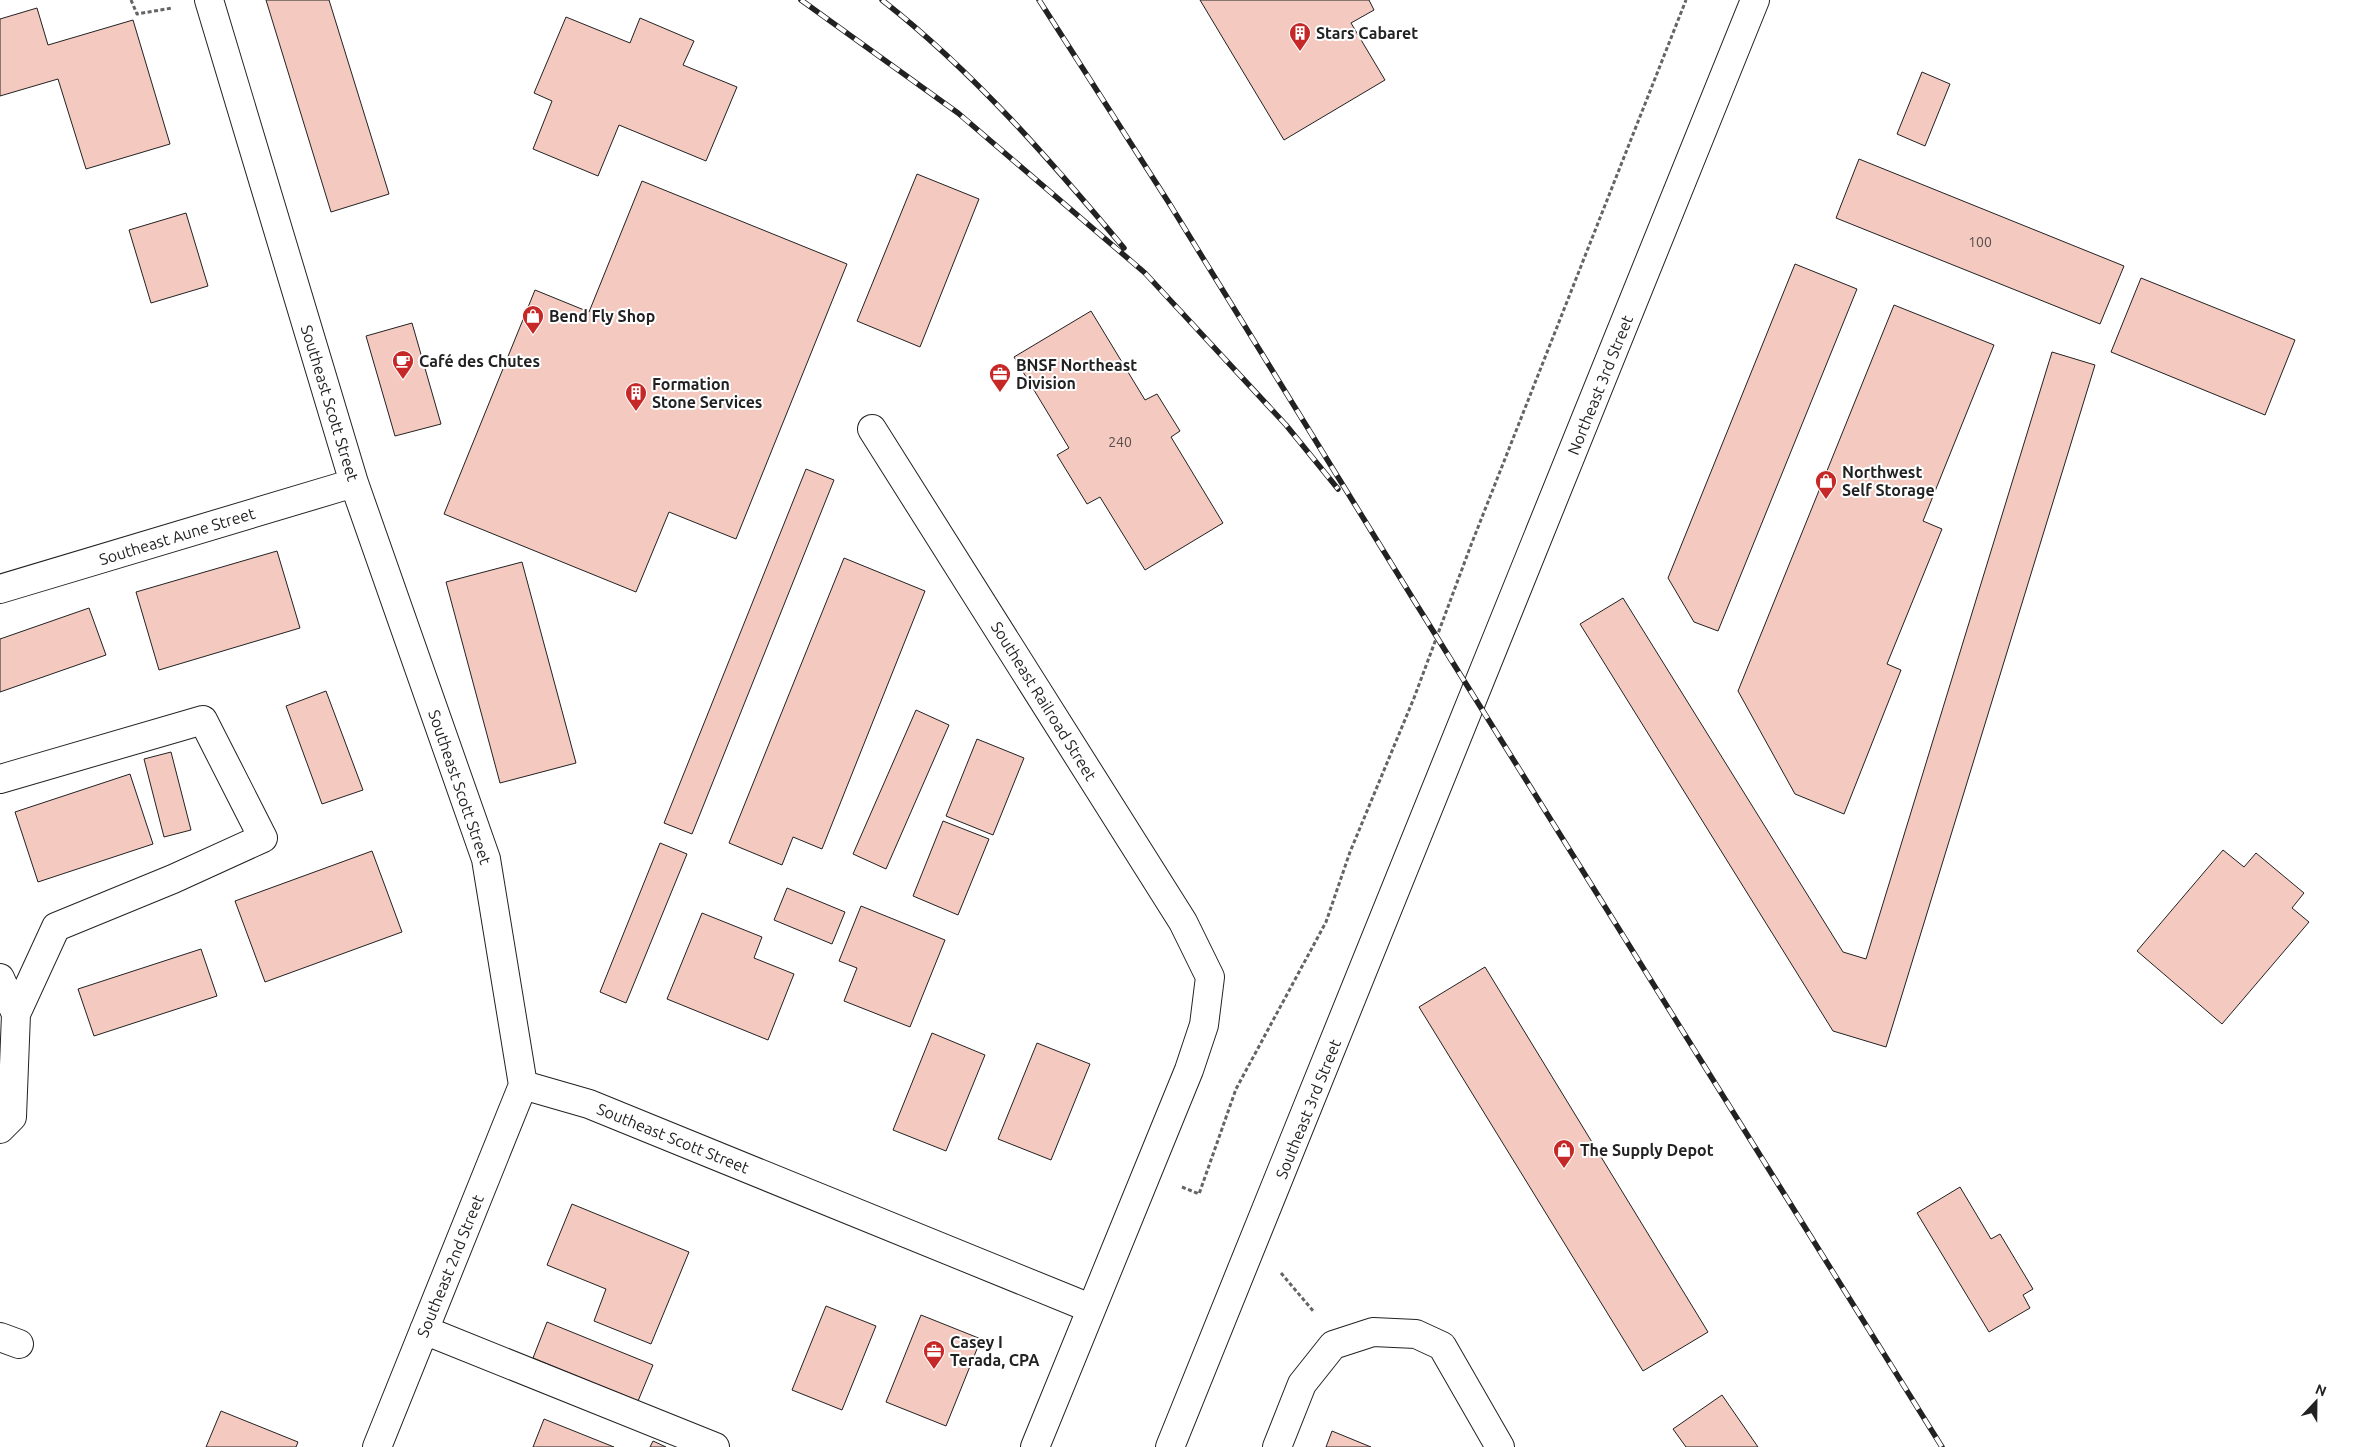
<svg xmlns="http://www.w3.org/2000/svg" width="2361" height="1447" font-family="Ubuntu,sans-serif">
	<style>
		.building { fill: #f3c9c0; stroke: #222 }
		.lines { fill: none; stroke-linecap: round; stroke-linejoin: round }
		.minor-casing { stroke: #222; stroke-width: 30 }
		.major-casing { stroke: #222; stroke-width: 30 }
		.path { stroke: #646464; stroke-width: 3; stroke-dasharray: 4 2.5; stroke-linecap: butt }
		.minor { stroke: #fff; stroke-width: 28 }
		.major { stroke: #fff; stroke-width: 28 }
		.rail-casing { stroke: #222; stroke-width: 5.5 }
		.rail { stroke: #fff; stroke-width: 4; stroke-dasharray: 11; stroke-linecap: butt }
		.labels { text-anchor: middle; stroke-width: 4; stroke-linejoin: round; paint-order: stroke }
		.number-label { font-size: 14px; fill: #564c4a }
		.poi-label { font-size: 16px; font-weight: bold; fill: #222; stroke: #fff; text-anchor: start }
		.street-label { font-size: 16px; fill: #222; stroke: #fff }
	</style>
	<rect width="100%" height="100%" fill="#fff"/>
	<path class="building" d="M266 0H329L389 194 331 212Z
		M1200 0H1369L1374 10 1351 23 1385 80 1284 140Z
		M37 8 48 45 133 20 170 144 86 169 58 79 0 96V19Z
		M566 17 630 43 640 18 694 41 683 65 737 87 706 161 619 125 598 176 533 149 552 101 534 93Z
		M1922 72 1950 84 1925 146 1897 134Z
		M1859 159 2124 266 2100 324 1836 218Z
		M917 174 979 199 920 347 857 321Z
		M642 181 847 264 736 539 669 512 636 592 444 514 535 290 589 312Z
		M186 213 208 286 151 303 129 230Z
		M1795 264 1857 289 1718 631 1694 622 1668 578Z
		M2141 278 2295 340 2265 415 2111 352Z
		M1894 305 1994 345 1923 521 1942 529 1887 664 1901 670 1844 814 1795 794 1738 691Z
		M1091 311 1145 400 1157 394 1180 431 1171 437 1223 523 1145 570 1100 497 1087 504 1057 455 1069 448 1014 357Z
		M412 323 441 424 395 436 366 336Z
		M2052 352 2095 365 1886 1047 1833 1031 1580 624 1623 598 1843 952 1866 959Z
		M806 469 834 480 692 834 664 823Z
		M277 551 300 628 159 670 136 592Z
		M844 558 925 591 822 849 793 837 782 865 729 843Z
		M522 562 576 763 500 783 446 582Z
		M89 608 106 655 0 692V639Z
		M326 691 363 790 322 804 286 706Z
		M916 710 949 725 886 869 853 854Z
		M977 739 1024 758 993 835 946 816Z
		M171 752 191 830 164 837 144 759Z
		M130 774 153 844 38 882 15 812Z
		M943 821 989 839 958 915 913 896Z
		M660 843 687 854 626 1003 600 992Z
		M2223 850 2244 867 2256 853 2304 893 2292 908 2309 922 2222 1024 2137 951Z
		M372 851 402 932 265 982 235 901Z
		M787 888 845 912 832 944 774 920Z
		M861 906 945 940 910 1027 844 1001 857 968 839 961Z
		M702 913 762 937 754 958 794 974 768 1040 667 999Z
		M201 949 217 996 94 1036 78 989Z
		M1485 967 1708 1332 1643 1371 1419 1007Z
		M932 1033 985 1055 946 1151 893 1130Z
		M1037 1043 1090 1064 1051 1160 998 1139Z
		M1960 1187 1991 1239 2000 1234 2033 1289 2023 1295 2030 1308 1989 1332 1917 1213Z
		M572 1204 689 1252 651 1344 594 1321 606 1289 547 1265Z
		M826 1306 876 1326 842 1410 792 1390Z
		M921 1315 981 1339 946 1426 886 1402Z
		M547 1322 653 1365 638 1401 533 1358Z
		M1722 1395 1758 1447H1686L1673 1429Z
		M221 1411 298 1442 296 1447H206Z
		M544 1419 614 1447H533Z
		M1332 1431 1371 1447H1326Z
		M653 1441 666 1447H650Z"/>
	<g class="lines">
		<g class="minor-casing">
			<path id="minor" d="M209 0 354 483 486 859 523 1085
				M872 429 1183 922 1210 977 1204 1025 1189 1070 1035 1447
				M0 589 354 483
				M0 779 203 720 263 838 173 879 56 927 16 1014
				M0 978 16 1014 12 1117 0 1129
				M523 1085 589 1104 1090 1308
				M424 1330 715 1447
				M0 1337 19 1344
				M377 1447 523 1085
				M1277 1447 1302 1384 1333 1345 1373 1332 1416 1334 1442 1346 1500 1447"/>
		</g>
		<g class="major-casing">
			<path id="major" d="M1170 1447 1755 0"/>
		</g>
		<path class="path" d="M131 0 137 14 172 8
			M1182 1187 1199 1194 1236 1089 1326 922 1350 852 1414 698 1471 545 1686 0
			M1281 1273 1314 1312"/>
		<use href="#minor" class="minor"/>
		<use href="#major" class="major"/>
		<g class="rail-casing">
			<path id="rail" d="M801 0 958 113 1145 273 1286 425 1338 489
				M882 0C974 72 1050 160 1124 248
				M1039 0 1169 203 1415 602 1942 1447"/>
		</g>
		<use href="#rail" class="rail"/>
	</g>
	<defs>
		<g id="building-pin" transform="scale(1.125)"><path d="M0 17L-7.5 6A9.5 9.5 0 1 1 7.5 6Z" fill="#c62828" stroke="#fff"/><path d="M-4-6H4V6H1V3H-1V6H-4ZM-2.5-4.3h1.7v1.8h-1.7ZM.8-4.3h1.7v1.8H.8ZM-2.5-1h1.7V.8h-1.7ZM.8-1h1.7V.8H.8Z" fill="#fff"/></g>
		<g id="shop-pin" transform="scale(1.125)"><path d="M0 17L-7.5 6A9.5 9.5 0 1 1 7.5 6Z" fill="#c62828" stroke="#fff"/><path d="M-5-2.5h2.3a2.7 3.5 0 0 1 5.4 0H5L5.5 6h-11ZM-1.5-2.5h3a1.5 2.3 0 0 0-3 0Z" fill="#fff"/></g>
		<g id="cafe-pin" transform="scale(1.125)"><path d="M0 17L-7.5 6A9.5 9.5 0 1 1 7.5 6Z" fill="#c62828" stroke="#fff"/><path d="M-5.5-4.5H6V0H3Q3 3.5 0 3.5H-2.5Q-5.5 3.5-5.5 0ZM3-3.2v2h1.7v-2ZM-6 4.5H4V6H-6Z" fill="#fff"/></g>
		<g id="office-pin" transform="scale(1.125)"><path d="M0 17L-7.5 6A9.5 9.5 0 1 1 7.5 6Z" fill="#c62828" stroke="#fff"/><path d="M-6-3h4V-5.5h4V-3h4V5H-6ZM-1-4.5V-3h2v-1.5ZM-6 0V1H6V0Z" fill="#fff"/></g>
	</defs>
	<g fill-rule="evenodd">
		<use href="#building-pin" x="1300" y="33"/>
		<use href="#shop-pin" x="533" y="316"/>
		<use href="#cafe-pin" x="403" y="361"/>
		<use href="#office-pin" x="1000" y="374"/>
		<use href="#building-pin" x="636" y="393"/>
		<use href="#shop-pin" x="1826" y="481"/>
		<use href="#shop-pin" x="1564" y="1150"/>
		<use href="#office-pin" x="934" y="1351"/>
	</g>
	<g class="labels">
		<g class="number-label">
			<text x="1980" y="247">100</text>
			<text x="1120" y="447">240</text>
		</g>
		<g class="poi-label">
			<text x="1316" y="39">Stars Cabaret</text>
			<text x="549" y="322">Bend Fly Shop</text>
			<text x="419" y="367">Café des Chutes</text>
			<text x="1016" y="371">BNSF Northeast<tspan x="1016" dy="18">Division</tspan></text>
			<text x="652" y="390">Formation<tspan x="652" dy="18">Stone Services</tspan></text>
			<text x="1842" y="478">Northwest<tspan x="1842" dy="18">Self Storage</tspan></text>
			<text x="1580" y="1156">The Supply Depot</text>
			<text x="950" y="1348">Casey I<tspan x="950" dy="18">Terada, CPA</tspan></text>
		</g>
		<g class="street-label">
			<text transform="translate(1600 385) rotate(-68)" y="6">Northeast 3rd Street</text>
			<text transform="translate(330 403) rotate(73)" y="6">Southeast Scott Street</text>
			<text transform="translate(177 536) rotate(-17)" y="6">Southeast Aune Street</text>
			<text transform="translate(1044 701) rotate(58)" y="6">Southeast Railroad Street</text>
			<text transform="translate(460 787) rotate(71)" y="6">Southeast Scott Street</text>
			<text transform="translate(1308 1109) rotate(-68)" y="6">Southeast 3rd Street</text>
			<text transform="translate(673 1138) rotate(22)" y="6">Southeast Scott Street</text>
			<text transform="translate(450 1266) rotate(-68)" y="6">Southeast 2nd Street</text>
		</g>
	</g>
	<g transform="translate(2316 1402) rotate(22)" stroke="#ffffff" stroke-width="4" paint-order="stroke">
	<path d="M0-4L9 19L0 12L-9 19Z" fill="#222222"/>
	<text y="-8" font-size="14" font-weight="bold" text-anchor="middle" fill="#222222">N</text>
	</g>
</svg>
